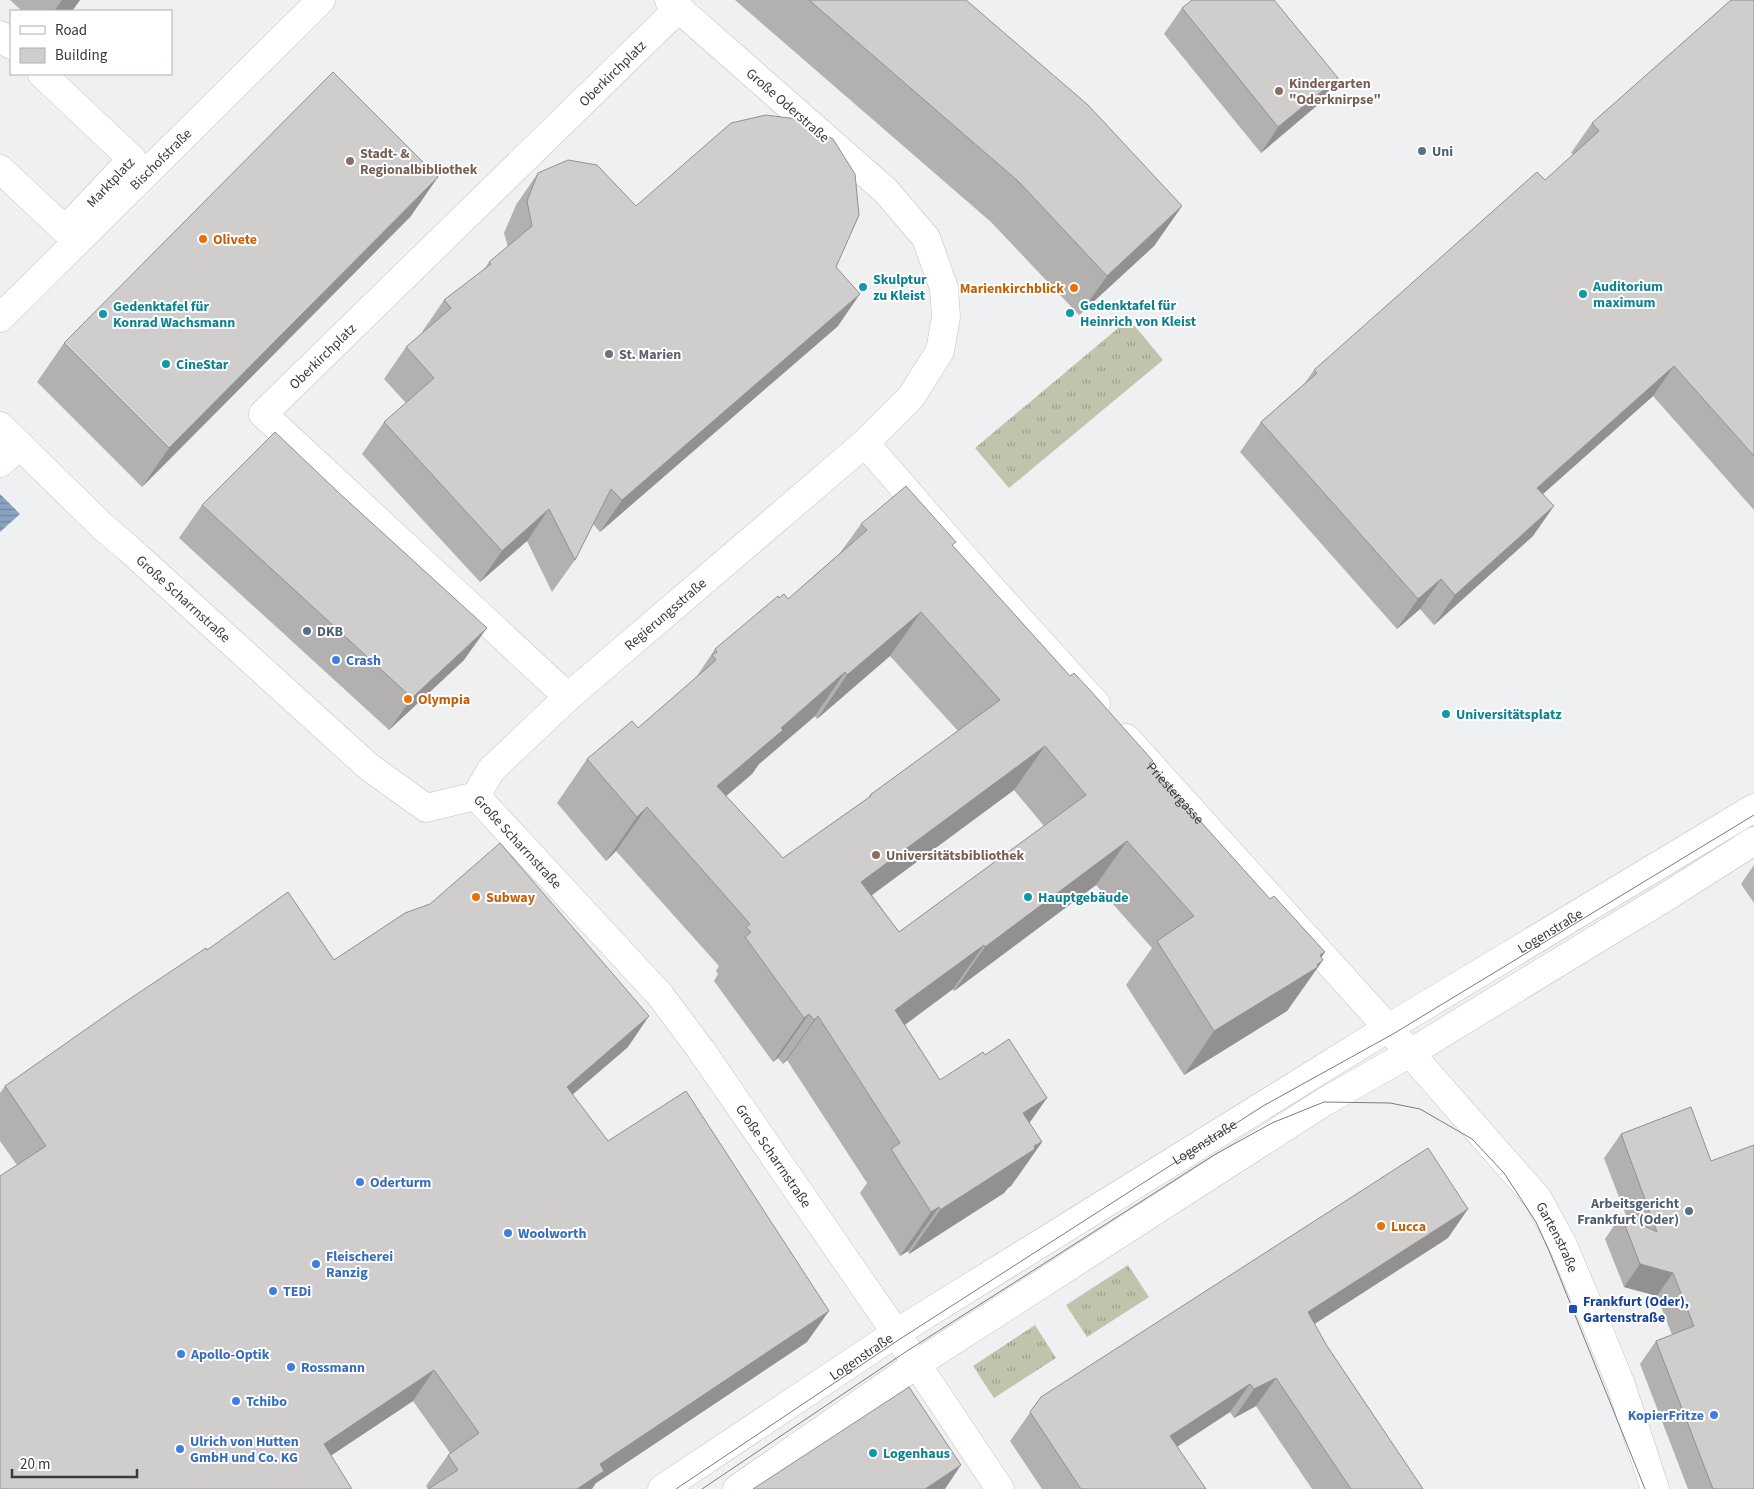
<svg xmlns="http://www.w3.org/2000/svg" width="1754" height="1489" font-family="'Source Sans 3',sans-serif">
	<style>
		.grass { fill: url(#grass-tufts) }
		.water { fill: url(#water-rules) }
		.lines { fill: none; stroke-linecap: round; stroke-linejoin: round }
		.pedestrian-casing { stroke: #c1c2c4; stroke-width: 29 }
		.minor-casing { stroke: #c1c2c4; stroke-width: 29 }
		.pedestrian { stroke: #fff; stroke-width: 28 }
		.minor { stroke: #fff; stroke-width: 28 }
		.tram { stroke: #7b7b7d; stroke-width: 1 }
		.wall { fill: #b3b0b0; fill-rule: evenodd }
		.shaded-wall { fill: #929090 }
		.building { fill: #d0cdcd; stroke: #929090; fill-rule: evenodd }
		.education-dot { fill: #8d6e63; stroke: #fff; stroke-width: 2 }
		.service-dot { fill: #5c6f8a; stroke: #fff; stroke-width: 2 }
		.food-dot { fill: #e8710a; stroke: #fff; stroke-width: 2 }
		.culture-dot { fill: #0f9aa8; stroke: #fff; stroke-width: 2 }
		.worship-dot { fill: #6b7280; stroke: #fff; stroke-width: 2 }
		.shop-dot { fill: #3f7fe0; stroke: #fff; stroke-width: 2 }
		.transit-dot { fill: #1a4fb4; stroke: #fff; stroke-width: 2 }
		.labels { text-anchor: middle; stroke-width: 4; stroke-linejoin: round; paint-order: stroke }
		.street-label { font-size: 14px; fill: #3a3a3b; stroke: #fff }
		.education-label { font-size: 14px; font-weight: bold; fill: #785e54; stroke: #fff; text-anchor: start }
		.service-label { font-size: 14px; font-weight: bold; fill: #4e5e75; stroke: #fff; text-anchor: start }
		.food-label { font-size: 14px; font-weight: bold; fill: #c56008; stroke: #fff; text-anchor: start }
		.culture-label { font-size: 14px; font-weight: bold; fill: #0d838f; stroke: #fff; text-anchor: start }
		.worship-label { font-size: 14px; font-weight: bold; fill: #5b616d; stroke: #fff; text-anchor: start }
		.shop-label { font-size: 14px; font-weight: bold; fill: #366cbe; stroke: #fff; text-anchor: start }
		.transit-label { font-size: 14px; font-weight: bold; fill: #164399; stroke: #fff; text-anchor: start }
	</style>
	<defs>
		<pattern id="grass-tufts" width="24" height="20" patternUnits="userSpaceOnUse" patternTransform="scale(1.25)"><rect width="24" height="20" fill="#c1c4ac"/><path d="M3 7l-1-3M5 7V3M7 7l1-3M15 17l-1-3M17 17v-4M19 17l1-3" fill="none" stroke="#9ea08d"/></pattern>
		<pattern id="water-rules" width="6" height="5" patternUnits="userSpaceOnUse" patternTransform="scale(1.25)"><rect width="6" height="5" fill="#8aa3c0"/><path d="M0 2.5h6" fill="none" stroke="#72869d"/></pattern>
	</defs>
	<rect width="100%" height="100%" fill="#eff0f2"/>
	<path class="grass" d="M1129 319 1163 360 1009 488 975 448Z
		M1128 1265 1149 1297 1087 1337 1066 1305Z
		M1035 1325 1056 1358 994 1398 973 1366Z"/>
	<path class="water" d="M0 494 20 514 0 532Z"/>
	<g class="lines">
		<g class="pedestrian-casing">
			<g id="pedestrian">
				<path d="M0 35 11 45"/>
				<path id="s1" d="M0 169 65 230 132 159 42 74"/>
				<path d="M0 463 20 445"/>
			</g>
		</g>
		<g class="minor-casing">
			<g id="minor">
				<path id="s2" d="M0 318 321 0"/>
				<path id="s3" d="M0 426 102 526 129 549 369 767 426 808 476 796"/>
				<path d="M865 443 981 577 1096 704"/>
				<path id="s4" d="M568 697 263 414 679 8"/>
				<path id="s5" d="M1126 738 1388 1028 1538 1199 1563 1245 1599 1331 1621 1385 1655 1489"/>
				<path id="s6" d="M476 796 491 770 568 697 865 443 911 397 940 351 946 317 944 288 926 238 886 191 669 0"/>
				<path id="s7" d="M476 796 660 995 701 1050 896 1333 1000 1489"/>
				<path id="s8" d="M662 1489 896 1333 1388 1028 1754 808"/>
				<path d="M737 1489 917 1364 1324 1102 1410 1053 1669 895 1754 841"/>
			</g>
		</g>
		<use href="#pedestrian" class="pedestrian"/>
		<use href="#minor" class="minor"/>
		<path class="tram" d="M676 1489 900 1339 1263 1106 1393 1034 1754 815
			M702 1489 907 1351 1214 1155 1272 1123 1324 1102 1390 1103 1420 1109 1472 1139 1504 1173 1536 1222 1550 1253 1645 1489"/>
	</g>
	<path class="wall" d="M10 0H80L72 11H22Z
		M735 0H966L1182 206 1154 246 1079 315 991 222Z
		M1754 0V510L1653 396 1543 494 1533 536 1434 625 1420 609 1397 629 1240 452 1261 422 1305 383 1314 370 1545 180 1573 155 1571 153 1592 123Z
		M1182 8 1320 103 1261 153 1164 34Z
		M538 173 636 206 836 267 838 326 600 532 593 524 575 560 552 592 527 541 480 582 362 454 384 422 406 403 384 379 406 347 423 333 422 332 444 300 483 271 489 262 508 247 504 233 516 205Z
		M411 216 142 487 37 382 64 343Z
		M202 505 464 660 389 730 179 538Z
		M861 524 953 546 1070 676 1153 761 1150 765 1270 899 1325 952 1321 957 1323 960 1287 1011 1184 1075 1126 985 1152 948 1096 885 954 991 953 989 905 1025 940 1080 1029 1123 1042 1142 1011 1186 1008 1188 1004 1193 909 1254 908 1251 900 1256 860 1193 867 1183 787 1060 783 1064 778 1058 773 1062 714 981 718 974 716 971 719 966 616 851 606 861 557 803 587 759 638 728 695 679 715 649 779 598 788 599 840 553ZM890 656 958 731 870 795 868 798 783 858 726 796 752 774 759 764 815 716 817 719ZM1014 790 1044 826 899 932 872 895Z
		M1754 865V903L1741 884Z
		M207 950 334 960 628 1047 572 1095 608 1141 807 1342 596 1483 428 1489 426 1486 448 1455 450 1453 413 1401 331 1455 17 1165 0 1141V1093L5 1086Z
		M1621 1134 1711 1161 1754 1489H1688L1640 1364 1656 1341 1672 1335 1657 1296 1624 1287 1605 1239 1621 1215 1627 1218 1604 1158Z
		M1448 1238 1314 1324 1327 1346 1423 1489H1312L1256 1406 1234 1418 1230 1412 1177 1447 1206 1489H1042L1010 1441 1041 1397Z"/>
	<path class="shaded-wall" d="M62 0H80L72 11H54Z
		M1338 78 1320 103 1261 153 1278 127Z
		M438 177 411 216 142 487 169 448Z
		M1182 206 1154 246 1079 315 1107 276Z
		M860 294 838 326 600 532 622 500Z
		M1674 366 1653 396 1516 518 1537 488Z
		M1554 506 1533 536 1434 625 1455 595Z
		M549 509 527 541 480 582 502 551Z
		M1441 579 1420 609 1397 629 1418 599Z
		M921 612 890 656 817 719 847 675Z
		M487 628 464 660 389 730 412 698Z
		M845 672 815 716 759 764 752 774 686 830 717 786 781 728Z
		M1045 746 1014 790 830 926 861 882Z
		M647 807 616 851 606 861 637 817Z
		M1127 841 1096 885 954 991 985 947Z
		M984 945 953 989 865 1054 895 1010Z
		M1325 952 1312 971 1317 965 1323 960 1287 1011 1184 1075 1214 1031Z
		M809 1014 778 1058 773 1062 804 1018Z
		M649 1016 628 1047 545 1118 567 1087Z
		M818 1016 787 1060 783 1064 814 1020Z
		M1047 1098 1016 1142 1023 1113Z
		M1042 1142 1011 1186 1008 1188 1004 1193 909 1254 940 1210 1034 1146Z
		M939 1207 908 1251 900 1256 931 1212Z
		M1468 1209 1448 1238 1288 1341 1308 1312Z
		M1640 1264 1673 1273 1657 1296 1624 1287Z
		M829 1311 807 1342 596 1483 592 1489H577L600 1464Z
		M434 1370 413 1401 302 1475 324 1444Z
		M1276 1378 1256 1406 1234 1418 1254 1389Z
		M1250 1384 1230 1412 1150 1464 1170 1436Z
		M961 1465 945 1489H925Z"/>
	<path class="building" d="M809 0H966L1088 105 1182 206 1107 276 1019 182Z
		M1192 0H1274L1338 78 1278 127 1182 8Z
		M1731 0H1754V456L1674 366 1537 488 1554 506 1455 595 1441 579 1418 599 1261 422 1317 373 1314 370 1537 172 1545 180 1599 131 1592 123Z
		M333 72 438 177 169 448 64 343Z
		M766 115 797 119 833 139 855 174 859 215 836 267 860 294 622 500 611 489 575 560 549 509 502 551 384 422 434 378 406 347 451 308 444 300 491 264 489 262 532 226 527 201 538 173 568 160 597 165 636 206 731 123Z
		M275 432 338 492 487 628 412 698 202 505Z
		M906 486 956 542 952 545 1070 676 1074 673 1089 689 1153 761 1149 764 1270 899 1274 896 1325 952 1320 955 1323 960 1317 965 1318 967 1214 1031 1157 941 1194 916 1127 841 985 947 984 945 895 1010 940 1080 983 1052 985 1055 1009 1039 1047 1098 1023 1113 1042 1142 1034 1146 1035 1149 940 1210 939 1207 931 1212 891 1149 900 1143 818 1016 814 1020 809 1014 804 1018 745 937 751 932 746 927 750 924 647 807 637 817 587 759 632 721 638 728 716 660 712 655 717 652 715 649 778 596 779 598 784 594 788 599 867 530 861 524ZM921 612 1000 700 870 795 871 796 783 858 717 786 783 730 781 728 845 672 847 675ZM1045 746 1086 795 899 932 861 882Z
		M500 843 649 1016 567 1087 608 1141 686 1091 829 1311 600 1464 604 1471 577 1489H428L458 1470 448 1455 479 1433 434 1370 324 1444 352 1489H0V1176L46 1146 5 1086 122 1004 206 948 207 950 288 892 334 960 405 913 430 904Z
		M1691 1107 1711 1161 1754 1145V1489H1713L1656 1341 1694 1326 1673 1273 1640 1264 1621 1215 1657 1232 1621 1134Z
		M1428 1148 1468 1209 1308 1312 1327 1346 1423 1489H1351L1276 1378 1254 1389 1250 1384 1170 1436 1206 1489H1081L1030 1412 1041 1397Z
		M909 1387 961 1465 925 1489H753Z"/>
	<g class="education-dot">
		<circle cx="1279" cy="91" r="5"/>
		<circle cx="350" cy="161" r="5"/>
		<circle cx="876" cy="855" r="5"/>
	</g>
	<g class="service-dot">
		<circle cx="1422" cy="151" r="5"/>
		<circle cx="307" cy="631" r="5"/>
		<circle cx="1689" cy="1211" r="5"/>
	</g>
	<g class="food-dot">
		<circle cx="203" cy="239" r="5"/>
		<circle cx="1074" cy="288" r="5"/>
		<circle cx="408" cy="699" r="5"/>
		<circle cx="476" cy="897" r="5"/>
		<circle cx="1381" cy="1226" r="5"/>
	</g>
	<g class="culture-dot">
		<circle cx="863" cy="287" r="5"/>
		<circle cx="1583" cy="294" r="5"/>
		<circle cx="1070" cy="313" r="5"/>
		<circle cx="103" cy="314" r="5"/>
		<circle cx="166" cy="364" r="5"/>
		<circle cx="1446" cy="714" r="5"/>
		<circle cx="1028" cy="897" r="5"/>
		<circle cx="873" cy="1453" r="5"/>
	</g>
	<circle class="worship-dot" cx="609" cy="354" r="5"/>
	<g class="shop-dot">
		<circle cx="336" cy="660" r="5"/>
		<circle cx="360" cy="1182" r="5"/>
		<circle cx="508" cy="1233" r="5"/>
		<circle cx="316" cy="1264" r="5"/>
		<circle cx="273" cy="1291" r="5"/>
		<circle cx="181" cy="1354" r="5"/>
		<circle cx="291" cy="1367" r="5"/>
		<circle cx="236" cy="1401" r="5"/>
		<circle cx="1714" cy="1415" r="5"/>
		<circle cx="180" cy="1449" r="5"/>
	</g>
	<rect class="transit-dot" x="1568" y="1304" width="10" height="10" rx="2.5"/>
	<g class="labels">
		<g class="street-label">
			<text dy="5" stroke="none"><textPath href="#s4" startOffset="904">Oberkirchplatz</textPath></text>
			<text transform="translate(788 105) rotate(41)" y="5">Große Oderstraße</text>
			<text dy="5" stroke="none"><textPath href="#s2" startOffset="226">Bischofstraße</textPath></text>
			<text dy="5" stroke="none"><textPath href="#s1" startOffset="155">Marktplatz</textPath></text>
			<text dy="5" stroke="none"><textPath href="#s4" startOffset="499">Oberkirchplatz</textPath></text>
			<text dy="5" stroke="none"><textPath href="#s3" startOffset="252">Große Scharrnstraße</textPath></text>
			<text dy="5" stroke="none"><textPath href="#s6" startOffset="264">Regierungsstraße</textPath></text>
			<text dy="5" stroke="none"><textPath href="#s5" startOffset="74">Priestergasse</textPath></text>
			<text dy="5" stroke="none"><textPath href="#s7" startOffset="62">Große Scharrnstraße</textPath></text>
			<text dy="5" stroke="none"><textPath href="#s8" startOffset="1049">Logenstraße</textPath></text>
			<text dy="5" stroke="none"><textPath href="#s8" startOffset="644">Logenstraße</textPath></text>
			<text dy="5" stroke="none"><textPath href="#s7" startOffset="468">Große Scharrnstraße</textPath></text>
			<text dy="5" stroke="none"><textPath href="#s5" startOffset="661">Gartenstraße</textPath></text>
			<text dy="5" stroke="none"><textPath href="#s8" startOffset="239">Logenstraße</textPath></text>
		</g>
		<g class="education-label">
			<text x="1289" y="88">Kindergarten<tspan x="1289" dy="16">"Oderknirpse"</tspan></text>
			<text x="360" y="158">Stadt- &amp;<tspan x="360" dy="16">Regionalbibliothek</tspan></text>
			<text x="886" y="860">Universitätsbibliothek</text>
		</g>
		<g class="service-label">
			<text x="1432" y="156">Uni</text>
			<text x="317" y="636">DKB</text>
			<text x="1679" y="1208" text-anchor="end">Arbeitsgericht<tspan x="1679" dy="16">Frankfurt (Oder)</tspan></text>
		</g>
		<g class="food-label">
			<text x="213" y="244">Olivete</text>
			<text x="1064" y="293" text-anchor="end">Marienkirchblick</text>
			<text x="418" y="704">Olympia</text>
			<text x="486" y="902">Subway</text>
			<text x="1391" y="1231">Lucca</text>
		</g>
		<g class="culture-label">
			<text x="873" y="284">Skulptur<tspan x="873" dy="16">zu Kleist</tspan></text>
			<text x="1593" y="291">Auditorium<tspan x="1593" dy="16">maximum</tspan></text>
			<text x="1080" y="310">Gedenktafel für<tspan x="1080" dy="16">Heinrich von Kleist</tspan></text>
			<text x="113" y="311">Gedenktafel für<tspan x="113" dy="16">Konrad Wachsmann</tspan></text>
			<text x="176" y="369">CineStar</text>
			<text x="1456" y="719">Universitätsplatz</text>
			<text x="1038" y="902">Hauptgebäude</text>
			<text x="883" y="1458">Logenhaus</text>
		</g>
		<g class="worship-label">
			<text x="619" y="359">St. Marien</text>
		</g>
		<g class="shop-label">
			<text x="346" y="665">Crash</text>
			<text x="370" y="1187">Oderturm</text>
			<text x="518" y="1238">Woolworth</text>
			<text x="326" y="1261">Fleischerei<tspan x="326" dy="16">Ranzig</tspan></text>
			<text x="283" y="1296">TEDi</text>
			<text x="191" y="1359">Apollo-Optik</text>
			<text x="301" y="1372">Rossmann</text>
			<text x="246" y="1406">Tchibo</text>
			<text x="1704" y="1420" text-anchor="end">KopierFritze</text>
			<text x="190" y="1446">Ulrich von Hutten<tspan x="190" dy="16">GmbH und Co. KG</tspan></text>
		</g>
		<g class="transit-label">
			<text x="1583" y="1306">Frankfurt (Oder),<tspan x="1583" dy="16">Gartenstraße</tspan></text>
		</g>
	</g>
	<rect x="10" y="10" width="162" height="65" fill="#ffffff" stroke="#b0b0b1"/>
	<rect x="20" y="26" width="25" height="8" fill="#ffffff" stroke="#b0b0b1"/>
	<text x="55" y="35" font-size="15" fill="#3a3a3b">Road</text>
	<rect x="20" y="48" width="25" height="15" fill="#d0cdcd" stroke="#b0b0b1"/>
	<text x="55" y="60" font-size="15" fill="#3a3a3b">Building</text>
	<path d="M12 1469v8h125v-8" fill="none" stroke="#3a3a3b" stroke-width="2.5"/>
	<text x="20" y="1469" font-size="15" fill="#3a3a3b" stroke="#ffffff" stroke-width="4" paint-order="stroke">20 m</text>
</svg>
